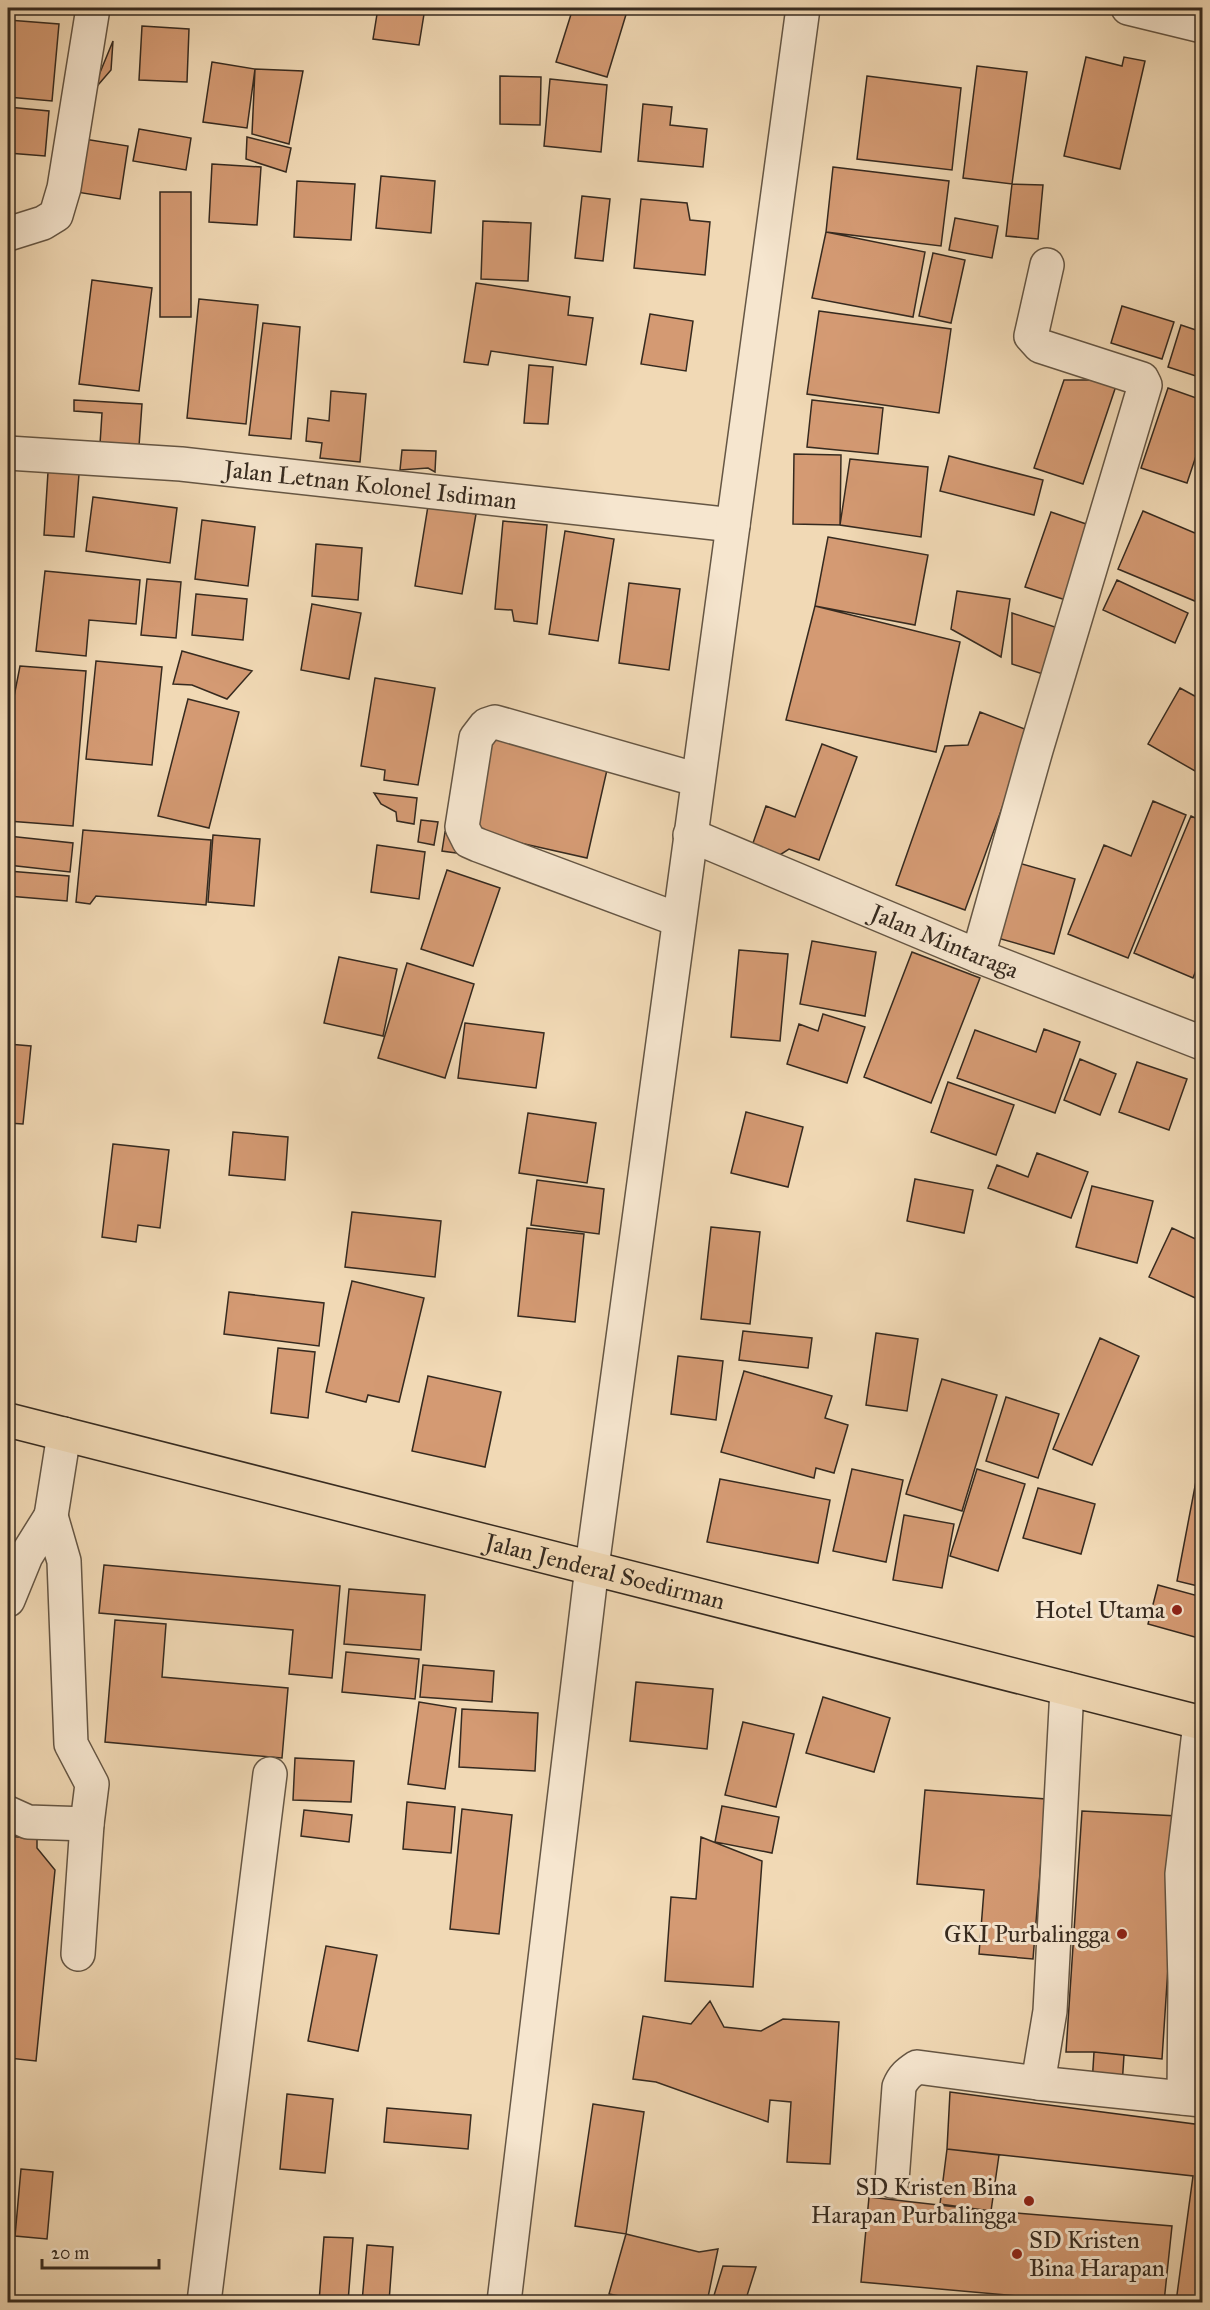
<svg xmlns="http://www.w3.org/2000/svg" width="1210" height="2310" font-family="'IM FELL Great Primer',serif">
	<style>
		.building { fill: #d49a73; stroke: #362a1f; stroke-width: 1.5 }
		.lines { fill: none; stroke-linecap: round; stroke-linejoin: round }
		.minor-casing { stroke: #655644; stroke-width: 36 }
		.major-casing { stroke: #362a1f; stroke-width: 36 }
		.minor { stroke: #f6e6cf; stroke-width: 33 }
		.major { stroke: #f1d9b5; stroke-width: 33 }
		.poi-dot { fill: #8f2418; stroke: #f6e6cf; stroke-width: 2 }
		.labels { text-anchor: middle; stroke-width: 6; stroke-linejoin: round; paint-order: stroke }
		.street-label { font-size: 24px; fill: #362a1f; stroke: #f6e6cf }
		.poi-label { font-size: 24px; fill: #362a1f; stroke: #f6e6cf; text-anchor: end }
	</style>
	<rect width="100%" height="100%" fill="#f1d9b5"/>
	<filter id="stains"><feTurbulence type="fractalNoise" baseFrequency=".00333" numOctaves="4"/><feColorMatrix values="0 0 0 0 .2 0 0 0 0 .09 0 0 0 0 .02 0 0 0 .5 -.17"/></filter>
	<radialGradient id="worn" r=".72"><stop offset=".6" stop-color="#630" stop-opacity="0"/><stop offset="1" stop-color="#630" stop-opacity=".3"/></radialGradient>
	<path class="building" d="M378 8H425L419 45 373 39Z
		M573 8H628L607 77 556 62Z
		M8 20 59 24 52 101 8 97Z
		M142 26 189 29 187 82 139 80Z
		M113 41 111 70 92 92Z
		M1086 57 1122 66 1124 57 1145 61 1120 169 1064 156Z
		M212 62 255 69 247 128 203 122Z
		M977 66 1027 72 1012 184 963 178Z
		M255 69 303 71 289 144 252 134Z
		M500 76 541 77 540 125 500 124Z
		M867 76 961 88 952 170 857 159Z
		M550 79 607 85 601 152 544 146Z
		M643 104 672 107 670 125 707 129 703 167 638 161Z
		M8 107 49 111 45 156 8 153Z
		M139 129 191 138 186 170 133 161Z
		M247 137 291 148 286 172 246 159Z
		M78 138 128 146 120 199 70 191Z
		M212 164 261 167 257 225 209 222Z
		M833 167 949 181 941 246 826 232Z
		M381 176 435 181 431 233 376 228Z
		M297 181 355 184 351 240 294 237Z
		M1012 184 1043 185 1038 239 1006 236Z
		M160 192H191V317H160Z
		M582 196 610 199 603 261 575 258Z
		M641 199 687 203 690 220 710 222 705 275 634 268Z
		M955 218 998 226 992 258 949 250Z
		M483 221 531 223 528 281 481 279Z
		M826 232 925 252 913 317 812 298Z
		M933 253 965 260 951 323 919 316Z
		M92 280 152 288 139 391 79 384Z
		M476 283 570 297 568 315 593 318 586 365 491 351 488 365 464 362Z
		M199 299 258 305 246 424 187 418Z
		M1122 306 1174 322 1162 359 1111 343Z
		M819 311 951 329 939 413 807 394Z
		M650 314 693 321 686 371 641 364Z
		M263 323 300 327 291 439 249 435Z
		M1181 325 1202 332V378L1168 367Z
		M529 365 553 367 548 424 524 423Z
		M1064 380H1118L1083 484 1034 468Z
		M1168 388 1202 400V438L1187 483 1141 468Z
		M331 391 366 394 360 462 320 458 322 443 306 441 308 418 329 421Z
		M74 400 142 404 139 446 100 444 102 413 74 411Z
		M812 400 883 408 878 454 807 447Z
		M402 450 436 451 435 472 428 468 400 470Z
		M794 454 841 455 840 525 793 524Z
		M949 456 1043 480 1034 515 940 491Z
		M850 459 928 467 921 537 840 525Z
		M48 472 79 474 74 537 44 535Z
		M93 497 177 508 170 563 86 551Z
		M428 506 476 514 462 594 415 586Z
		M1143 511 1202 536V604L1118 569Z
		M1051 512 1098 528 1072 602 1025 587Z
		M202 520 255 527 248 586 195 579Z
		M503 521 547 525 537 624 514 621 512 610 495 609Z
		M565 531 614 539 598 641 549 634Z
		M828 537 928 555 915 625 815 606Z
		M316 544 362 548 358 600 312 596Z
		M45 571 140 580 136 624 89 620 86 656 36 651Z
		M147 579 181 582 176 638 141 635Z
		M1117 580 1188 613 1175 643 1103 610Z
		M629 583 680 589 669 670 619 663Z
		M957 591 1010 599 1001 657 951 629Z
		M196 594 247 599 243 640 192 635Z
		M312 604 361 613 349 679 301 670Z
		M815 606 960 642 936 752 786 720Z
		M1012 613 1067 631 1052 677 1012 664Z
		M182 651 252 671 227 699 192 685 173 684Z
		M96 661 162 667 152 765 86 759Z
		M20 666 86 671 73 826 8 821 10 717Z
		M375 678 435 688 418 785 384 780 385 770 361 766Z
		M1180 688 1202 700V775L1148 744Z
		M188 699 239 712 209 828 158 816Z
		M980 712 1030 731 965 910 896 885 945 746 968 745Z
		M488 734 609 761 587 858 467 831Z
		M822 744 857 757 819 860 789 849 775 858 753 843 766 806 795 817Z
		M374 793 417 798 414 824 397 821 396 812 381 804Z
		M1153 801 1186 815 1128 958 1068 934 1104 845 1131 856Z
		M1191 816 1202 821V859L1200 865 1202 866V955L1193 978 1134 953Z
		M421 820 438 822 434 845 418 842Z
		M83 830 211 840 206 905 96 896 90 904 76 902Z
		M445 832 465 841 463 854 442 851Z
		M213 835 260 839 254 906 208 902Z
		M8 836 73 843 70 872 8 865Z
		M377 845 425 852 419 899 371 892Z
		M1015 862 1075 879 1054 954 994 937Z
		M447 870 500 888 473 966 421 949Z
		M8 871 69 876 67 901 8 896Z
		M812 941 876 952 865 1016 800 1004Z
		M739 950 788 954 780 1041 731 1037Z
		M912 952 980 978 931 1103 864 1077Z
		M339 957 397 969 383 1036 324 1023Z
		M407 963 474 984 445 1078 378 1058Z
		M823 1014 865 1027 847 1083 787 1064 799 1024 818 1031Z
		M465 1023 544 1033 536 1088 458 1078Z
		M1044 1029 1080 1042 1055 1113 957 1078 975 1030 1036 1052Z
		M8 1044 31 1046 23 1124 8 1123Z
		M1080 1059 1116 1074 1100 1115 1064 1100Z
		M1137 1062 1187 1079 1169 1130 1119 1112Z
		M948 1082 1014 1105 996 1155 931 1132Z
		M746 1112 803 1127 788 1187 731 1173Z
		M528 1113 596 1123 587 1183 519 1173Z
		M233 1132 288 1137 285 1180 229 1175Z
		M113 1144 169 1150 160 1228 138 1225 136 1242 102 1237Z
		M1037 1153 1088 1172 1071 1218 988 1188 997 1165 1028 1177Z
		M915 1179 973 1190 964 1233 907 1221Z
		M537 1180 604 1189 599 1234 531 1225Z
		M1092 1186 1153 1201 1137 1263 1076 1247Z
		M8 1200 14 1201 8 1251Z
		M352 1212 441 1221 435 1277 345 1267Z
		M711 1227 760 1232 750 1324 701 1319Z
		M527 1228 584 1234 575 1322 518 1316Z
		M1172 1228 1202 1242V1301L1149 1277Z
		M352 1281 424 1298 399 1402 368 1395 366 1402 326 1392Z
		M229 1292 324 1303 319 1346 224 1334Z
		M743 1331 812 1338 808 1368 739 1360Z
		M876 1333 918 1339 907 1411 866 1405Z
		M1100 1338 1139 1356 1092 1465 1053 1449Z
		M278 1348 315 1352 308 1418 271 1413Z
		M678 1356 723 1361 716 1420 671 1414Z
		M744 1371 832 1396 825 1418 848 1425 834 1473 816 1468 814 1478 721 1452Z
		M428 1376 501 1392 485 1467 412 1451Z
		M942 1379 997 1395 962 1511 906 1494Z
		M1006 1397 1059 1414 1038 1478 986 1461Z
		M1200 1460 1202 1461V1587L1177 1581Z
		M852 1469 903 1480 886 1562 833 1551Z
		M977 1469 1025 1484 998 1571 950 1556Z
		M720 1479 830 1500 818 1563 707 1542Z
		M1038 1488 1095 1504 1081 1554 1023 1538Z
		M904 1515 954 1524 942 1588 893 1580Z
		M104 1565 340 1586 332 1678 289 1674 293 1630 99 1613Z
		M1158 1585 1202 1597V1639L1148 1624Z
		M349 1589 425 1595 421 1650 344 1644Z
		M115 1620 166 1624 162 1677 288 1688 282 1758 105 1742Z
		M346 1652 419 1659 415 1699 342 1692Z
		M423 1665 494 1671 492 1702 420 1697Z
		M636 1682 713 1689 707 1749 630 1741Z
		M823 1697 890 1718 874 1772 806 1753Z
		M419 1702 456 1708 445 1789 408 1784Z
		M462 1709 538 1713 535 1771 459 1767Z
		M743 1722 794 1734 776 1807 725 1795Z
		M295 1758 354 1761 351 1802 293 1800Z
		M925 1790 1046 1799 1033 1959 979 1954 984 1890 917 1884Z
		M407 1802 455 1807 451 1853 403 1849Z
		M722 1806 779 1817 772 1853 715 1842Z
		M462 1809 512 1815 499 1934 450 1929Z
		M304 1810 352 1815 349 1842 301 1836Z
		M1082 1811 1178 1816 1162 2059 1094 2052H1066Z
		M8 1836 37 1839V1848L55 1870 36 2061 9 2058 8 2073Z
		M701 1837 762 1861 753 1987 665 1981 671 1897 696 1899Z
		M1191 1861H1202V1929H1192Z
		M326 1946 377 1955 358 2051 308 2041Z
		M710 2001 724 2027 761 2031 783 2019 839 2022 830 2164 787 2162 791 2102 770 2100 768 2122 656 2082 633 2079 643 2016 691 2024Z
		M1094 2052 1124 2055 1122 2086 1092 2084Z
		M950 2092 1202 2125V2302H1176L1193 2176 947 2149Z
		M287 2094 333 2099 325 2173 280 2169Z
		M593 2104 644 2112 626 2234 575 2226Z
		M387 2108 471 2115 468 2149 384 2142Z
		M947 2149 999 2155 991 2211 940 2204Z
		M21 2169 53 2172 47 2239 15 2236Z
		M869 2197 991 2211 1172 2226 1164 2302H1084L861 2282Z
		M626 2234 699 2252 718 2249 707 2302H650L609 2294Z
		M324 2237 353 2238 348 2302H319Z
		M367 2245 393 2247 389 2302H362Z
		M723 2266 756 2267 745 2302H712Z"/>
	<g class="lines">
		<g class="minor-casing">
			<g id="minor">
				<path d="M1128 8 1202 26"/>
				<path d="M8 234 43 223 56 215 64 188 93 8"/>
				<path id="s1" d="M8 453 181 464 733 525"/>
				<path id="s2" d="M690 835 978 956 1202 1043"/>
				<path d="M679 920 478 845 469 841 462 827 476 738 486 725 495 722 698 780"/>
				<path d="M978 956 1036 750 1145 385 1142 379 1040 346 1031 336 1047 265"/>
				<path d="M51 1516 64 1434"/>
				<path d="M8 1600 26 1556 51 1516 64 1561 71 1744 92 1784 87 1824 28 1822 8 1813"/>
				<path d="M78 1954 87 1824"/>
				<path d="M1038 2083 1202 2100"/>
				<path d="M1184 2098 1185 1982 1182 1874 1200 1723"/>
				<path d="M892 2181 899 2087C903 2077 908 2073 917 2067L1038 2083 1050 2011 1067 1689"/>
				<path d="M204 2302 270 1774"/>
				<path d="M504 2302 592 1567 803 8"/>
			</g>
		</g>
		<g class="major-casing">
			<g id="major">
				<path id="s3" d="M8 1420 1202 1723"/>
			</g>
		</g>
		<use href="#minor" class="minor"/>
		<use href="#major" class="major"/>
	</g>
	<g class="poi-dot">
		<circle cx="1177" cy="1610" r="6"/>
		<circle cx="1122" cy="1934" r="6"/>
		<circle cx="1029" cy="2201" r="6"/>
		<circle cx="1017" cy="2254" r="6"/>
	</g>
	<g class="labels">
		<g class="street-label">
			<text dy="8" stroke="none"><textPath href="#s1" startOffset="364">Jalan Letnan Kolonel Isdiman</textPath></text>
			<text dy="8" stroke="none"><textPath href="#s2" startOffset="276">Jalan Mintaraga</textPath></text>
			<text dy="8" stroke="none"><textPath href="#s3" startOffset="616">Jalan Jenderal Soedirman</textPath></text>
		</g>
		<g class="poi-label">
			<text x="1165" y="1618">Hotel Utama</text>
			<text x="1110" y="1942">GKI Purbalingga</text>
			<text x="1017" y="2195">SD Kristen Bina<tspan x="1017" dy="28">Harapan Purbalingga</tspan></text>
			<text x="1029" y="2248" text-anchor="start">SD Kristen<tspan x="1029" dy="28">Bina Harapan</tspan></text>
		</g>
	</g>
	<rect width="1210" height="2310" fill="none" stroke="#f1d9b5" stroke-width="30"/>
	<rect x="9" y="9" width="1192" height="2292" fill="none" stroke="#362a1f" stroke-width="3"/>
	<rect x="15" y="15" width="1180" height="2280" fill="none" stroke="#362a1f" stroke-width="1.5"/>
	<path d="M42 2259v9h117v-9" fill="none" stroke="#362a1f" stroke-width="3"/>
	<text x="51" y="2259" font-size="18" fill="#362a1f" stroke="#f6e6cf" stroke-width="4.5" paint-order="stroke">20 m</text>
	<rect width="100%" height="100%" filter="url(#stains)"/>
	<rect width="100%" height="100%" fill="url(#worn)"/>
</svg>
